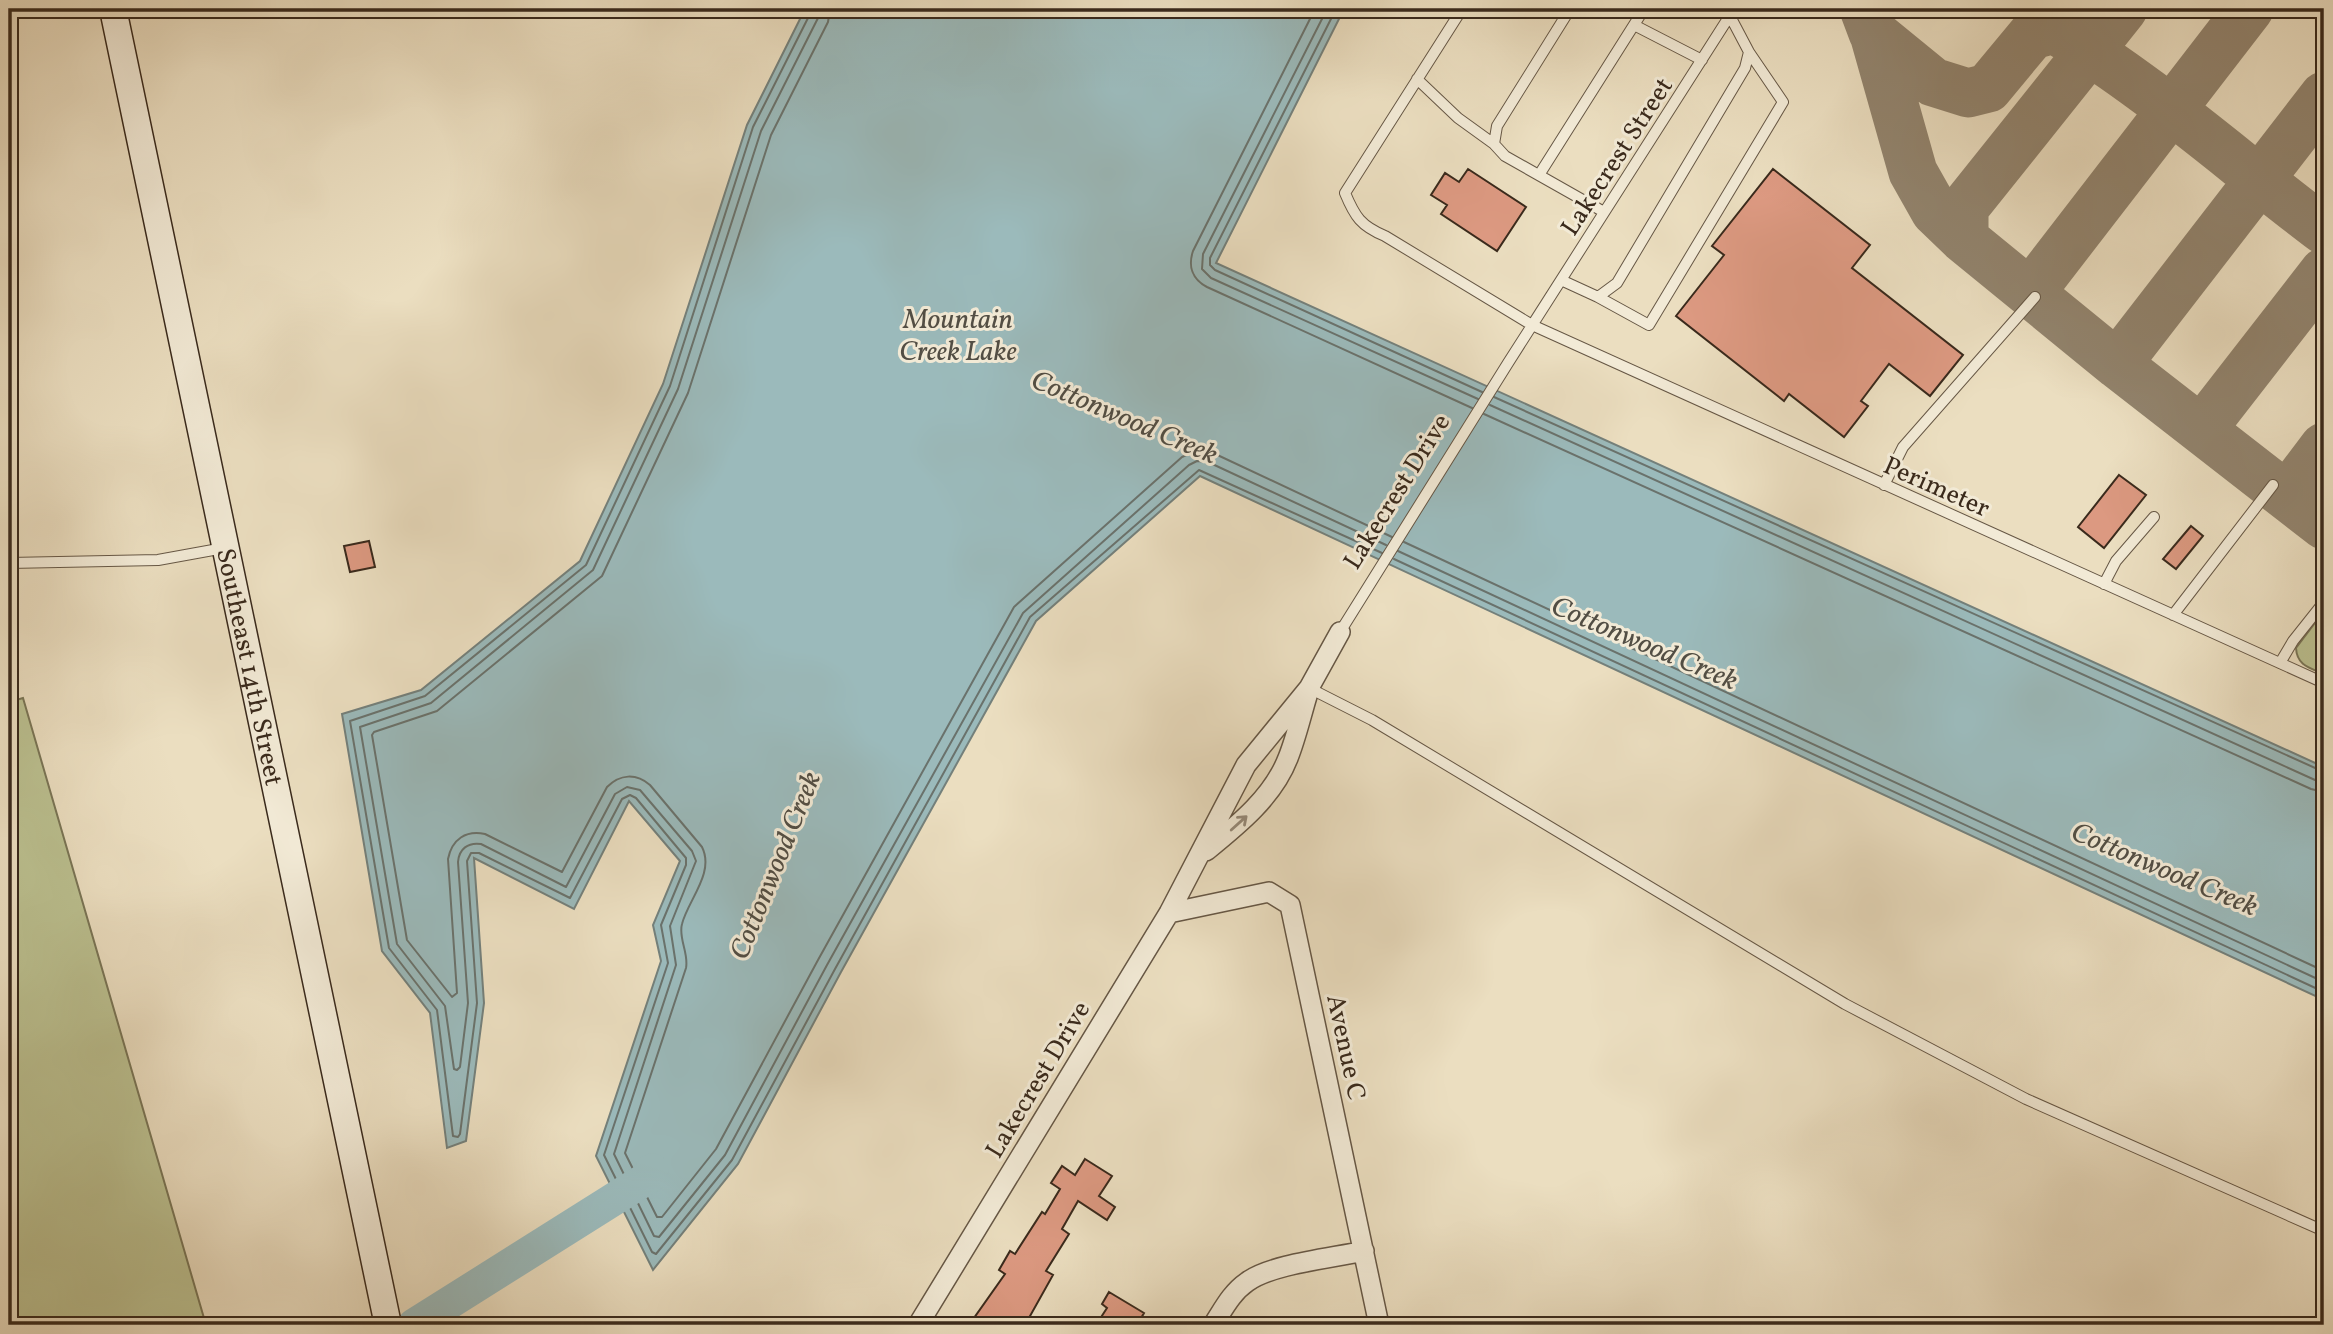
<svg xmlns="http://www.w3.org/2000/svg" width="2333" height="1334" font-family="Vollkorn,serif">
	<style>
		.green { fill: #bbc090; stroke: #7a7556; stroke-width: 2 }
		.water { fill: #9bbabb; stroke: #74807b; stroke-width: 2 }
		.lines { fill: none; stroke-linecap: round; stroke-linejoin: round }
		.shore { stroke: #6a726c; stroke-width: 2 }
		.river { stroke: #9bbabb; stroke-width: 33 }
		.taxiway { stroke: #92846e; stroke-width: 49 }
		.building { fill: #dc9981; stroke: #3a2a1c; stroke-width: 2 }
		.lane-casing { stroke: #665745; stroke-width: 12 }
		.street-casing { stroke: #665745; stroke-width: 22 }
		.secondary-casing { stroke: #3a2a1c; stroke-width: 29 }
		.lane { stroke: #f2ead6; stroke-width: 10 }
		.street { stroke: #f2ead6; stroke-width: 19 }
		.secondary { stroke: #f2ead6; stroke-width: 26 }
		.oneway { stroke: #968a79 }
		.labels { text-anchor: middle; stroke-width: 6; stroke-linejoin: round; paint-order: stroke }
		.street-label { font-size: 26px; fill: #3a2a1c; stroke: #f2ead6 }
		.water-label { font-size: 28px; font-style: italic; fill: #524e44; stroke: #f2ead6 }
	</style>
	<rect width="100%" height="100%" fill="#ebdec0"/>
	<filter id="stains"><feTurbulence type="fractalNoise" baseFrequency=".00286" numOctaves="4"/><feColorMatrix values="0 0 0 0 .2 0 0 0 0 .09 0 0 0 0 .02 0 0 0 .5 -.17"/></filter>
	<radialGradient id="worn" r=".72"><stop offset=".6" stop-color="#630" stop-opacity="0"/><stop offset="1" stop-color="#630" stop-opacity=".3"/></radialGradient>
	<path class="green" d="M2324 611V674C2310 668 2297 666 2296 648Z
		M23 698 206 1325H9V702Z"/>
	<path class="water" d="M805 9H1344L1216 263 2324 767V1000L1200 476 1036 621 841 972 738 1164 653 1270 596 1156 661 961 653 925 680 861 629 801 574 909 474 858 484 1003 466 1141 447 1148 430 1013 382 951 342 714 421 690 580 561 663 384 747 125Z"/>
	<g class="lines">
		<path class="shore" d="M811 9 810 14 753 127 670 386 586 565 425 696 350 721 389 948 437 1010 453 1136 458 1137 460 1134 477 1003 467 861 471 853H479L570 898 622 799 630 795 636 798 686 858V865L661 925 668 963 604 1155 652 1252 656 1254 732 1160 835 969 1030 617 1199 470 1382 553
			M820 9 818 18 761 131 678 389 593 570 431 703 360 727 397 944 445 1006 454 1069 457 1070 460 1067 468 1003 458 862C459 849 468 842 481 844L566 887 615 794 627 787 640 790 692 851 696 861 670 926 676 965 614 1154 654 1236 659 1237 725 1155 827 965 1023 613 1189 465 1197 461 1208 462 1386 545
			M830 9 828 22 771 135 688 393 602 576 437 711 374 732 372 735 407 940 452 997 457 993 448 859C452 839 466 830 485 834L562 872 607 787C620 774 636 773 650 785L702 847C715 873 688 900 682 924 678 938 689 953 686 968L625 1153 657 1217H662L716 1149 818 960 1014 607 1182 457 1195 451 1211 452 1392 537
			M1315 9 1193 251C1188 266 1192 279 1207 287L1472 408
			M1327 9 1203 254 1202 269 1211 278 1478 399
			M1336 9 1210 258V265L1215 270 1482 392
			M1494 397 2324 772
			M1490 405 2315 780 2324 781
			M1484 414 2311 789 2324 792
			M1404 542 2324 971
			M1398 551 2324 982
			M1394 559 2324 992"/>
		<path class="river" d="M414 1325 649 1177 652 1170"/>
		<path class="taxiway" d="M1864 9 1873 33 1933 82 1968 93 1988 88 2032 35 2054 29C2150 86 2235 163 2324 230
			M2123 9 1964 208V239L2117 364 2324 525
			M1874 34 1913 172 1935 211 1964 239
			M2030 293 2249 9
			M2117 364 2324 96
			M2202 429 2324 272
			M2287 496 2324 447"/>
	</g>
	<path class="building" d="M1468 169 1526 207 1497 251 1441 214 1447 205 1431 195 1445 173 1459 182Z
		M1773 169 1870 245 1852 268 1963 355 1930 396 1889 364 1861 401 1868 406 1844 437 1789 394 1784 401 1676 316 1724 255 1712 246Z
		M2119 475 2146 495 2104 548 2078 527Z
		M2191 526 2203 536 2176 569 2163 559Z
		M369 541 375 567 350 572 344 546Z
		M1085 1159 1112 1176 1099 1196 1115 1207 1107 1220 1078 1201 1062 1229 1069 1234 1046 1271 1053 1275 1025 1325H986L974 1318 1005 1274 999 1270 1010 1251 1015 1254 1042 1212 1045 1214 1060 1189 1051 1183 1062 1166 1075 1175Z
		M1109 1292 1144 1313 1137 1325H1096L1107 1308 1102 1304Z"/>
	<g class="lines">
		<g class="lane-casing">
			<path id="lane" d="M1462 9 1345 193C1355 217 1361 226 1385 236L1532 325 2324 683
				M1570 9 1497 126 1494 144 1505 156 1604 212
				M1634 25 1702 60
				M1417 79 1458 118 1494 144
				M1539 175 1644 9
				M1561 280 1598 297 1617 283 1745 68 1749 52 1730 16
				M1598 297 1649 325 1783 102 1749 52
				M1884 485 1903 447 2035 297
				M9 563 158 560 224 548
				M2104 584 2116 561 2154 517
				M2173 615 2273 485
				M1340 632 1508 363 1734 9
				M2280 663 2293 641 2324 602
				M1309 688 1372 720 1845 1004 2026 1099 2324 1231"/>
		</g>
		<g class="street-casing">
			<path id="street" d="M1206 851C1238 825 1273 797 1288 758 1296 738 1301 716 1307 696
				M1169 913 1269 892 1290 905 1379 1325
				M918 1325 1169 913 1246 765 1309 688 1340 632
				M1213 1325C1223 1310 1231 1293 1247 1282 1271 1264 1333 1258 1364 1251"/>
		</g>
		<g class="secondary-casing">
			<g id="secondary">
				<path id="s1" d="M113 9 388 1325"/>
			</g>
		</g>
		<use href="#lane" class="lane"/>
		<use href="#street" class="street"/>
		<use href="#secondary" class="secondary"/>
	</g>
	<defs><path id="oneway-shaft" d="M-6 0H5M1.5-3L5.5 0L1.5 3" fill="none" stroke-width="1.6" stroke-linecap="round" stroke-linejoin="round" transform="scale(1.75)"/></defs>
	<use class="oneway" href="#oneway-shaft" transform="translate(1239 823) rotate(-42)"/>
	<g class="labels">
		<g class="street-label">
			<text transform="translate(1616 156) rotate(-57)" y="9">Lakecrest Street</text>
			<text transform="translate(1937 486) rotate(24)" y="9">Perimeter</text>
			<text transform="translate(1396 491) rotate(-58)" y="9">Lakecrest Drive</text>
			<text dy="9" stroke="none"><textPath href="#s1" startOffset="672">Southeast 14th Street</textPath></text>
			<text transform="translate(1347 1047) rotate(78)" y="9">Avenue C</text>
			<text transform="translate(1037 1079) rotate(-59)" y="9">Lakecrest Drive</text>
		</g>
		<g class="water-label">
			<text x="958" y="328">Mountain<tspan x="958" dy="32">Creek Lake</tspan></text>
			<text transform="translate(1125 416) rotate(23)" y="10">Cottonwood Creek</text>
			<text transform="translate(1645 642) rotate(23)" y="10">Cottonwood Creek</text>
			<text transform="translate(774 865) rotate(-68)" y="10">Cottonwood Creek</text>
			<text transform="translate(2165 868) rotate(23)" y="10">Cottonwood Creek</text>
		</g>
	</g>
	<rect width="2333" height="1334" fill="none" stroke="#ebdec0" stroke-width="35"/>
	<rect x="10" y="10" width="2312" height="1313" fill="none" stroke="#3a2a1c" stroke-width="3.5"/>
	<rect x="18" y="18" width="2298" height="1299" fill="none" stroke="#3a2a1c" stroke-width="2"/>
	<rect width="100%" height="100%" filter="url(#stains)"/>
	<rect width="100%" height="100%" fill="url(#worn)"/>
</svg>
